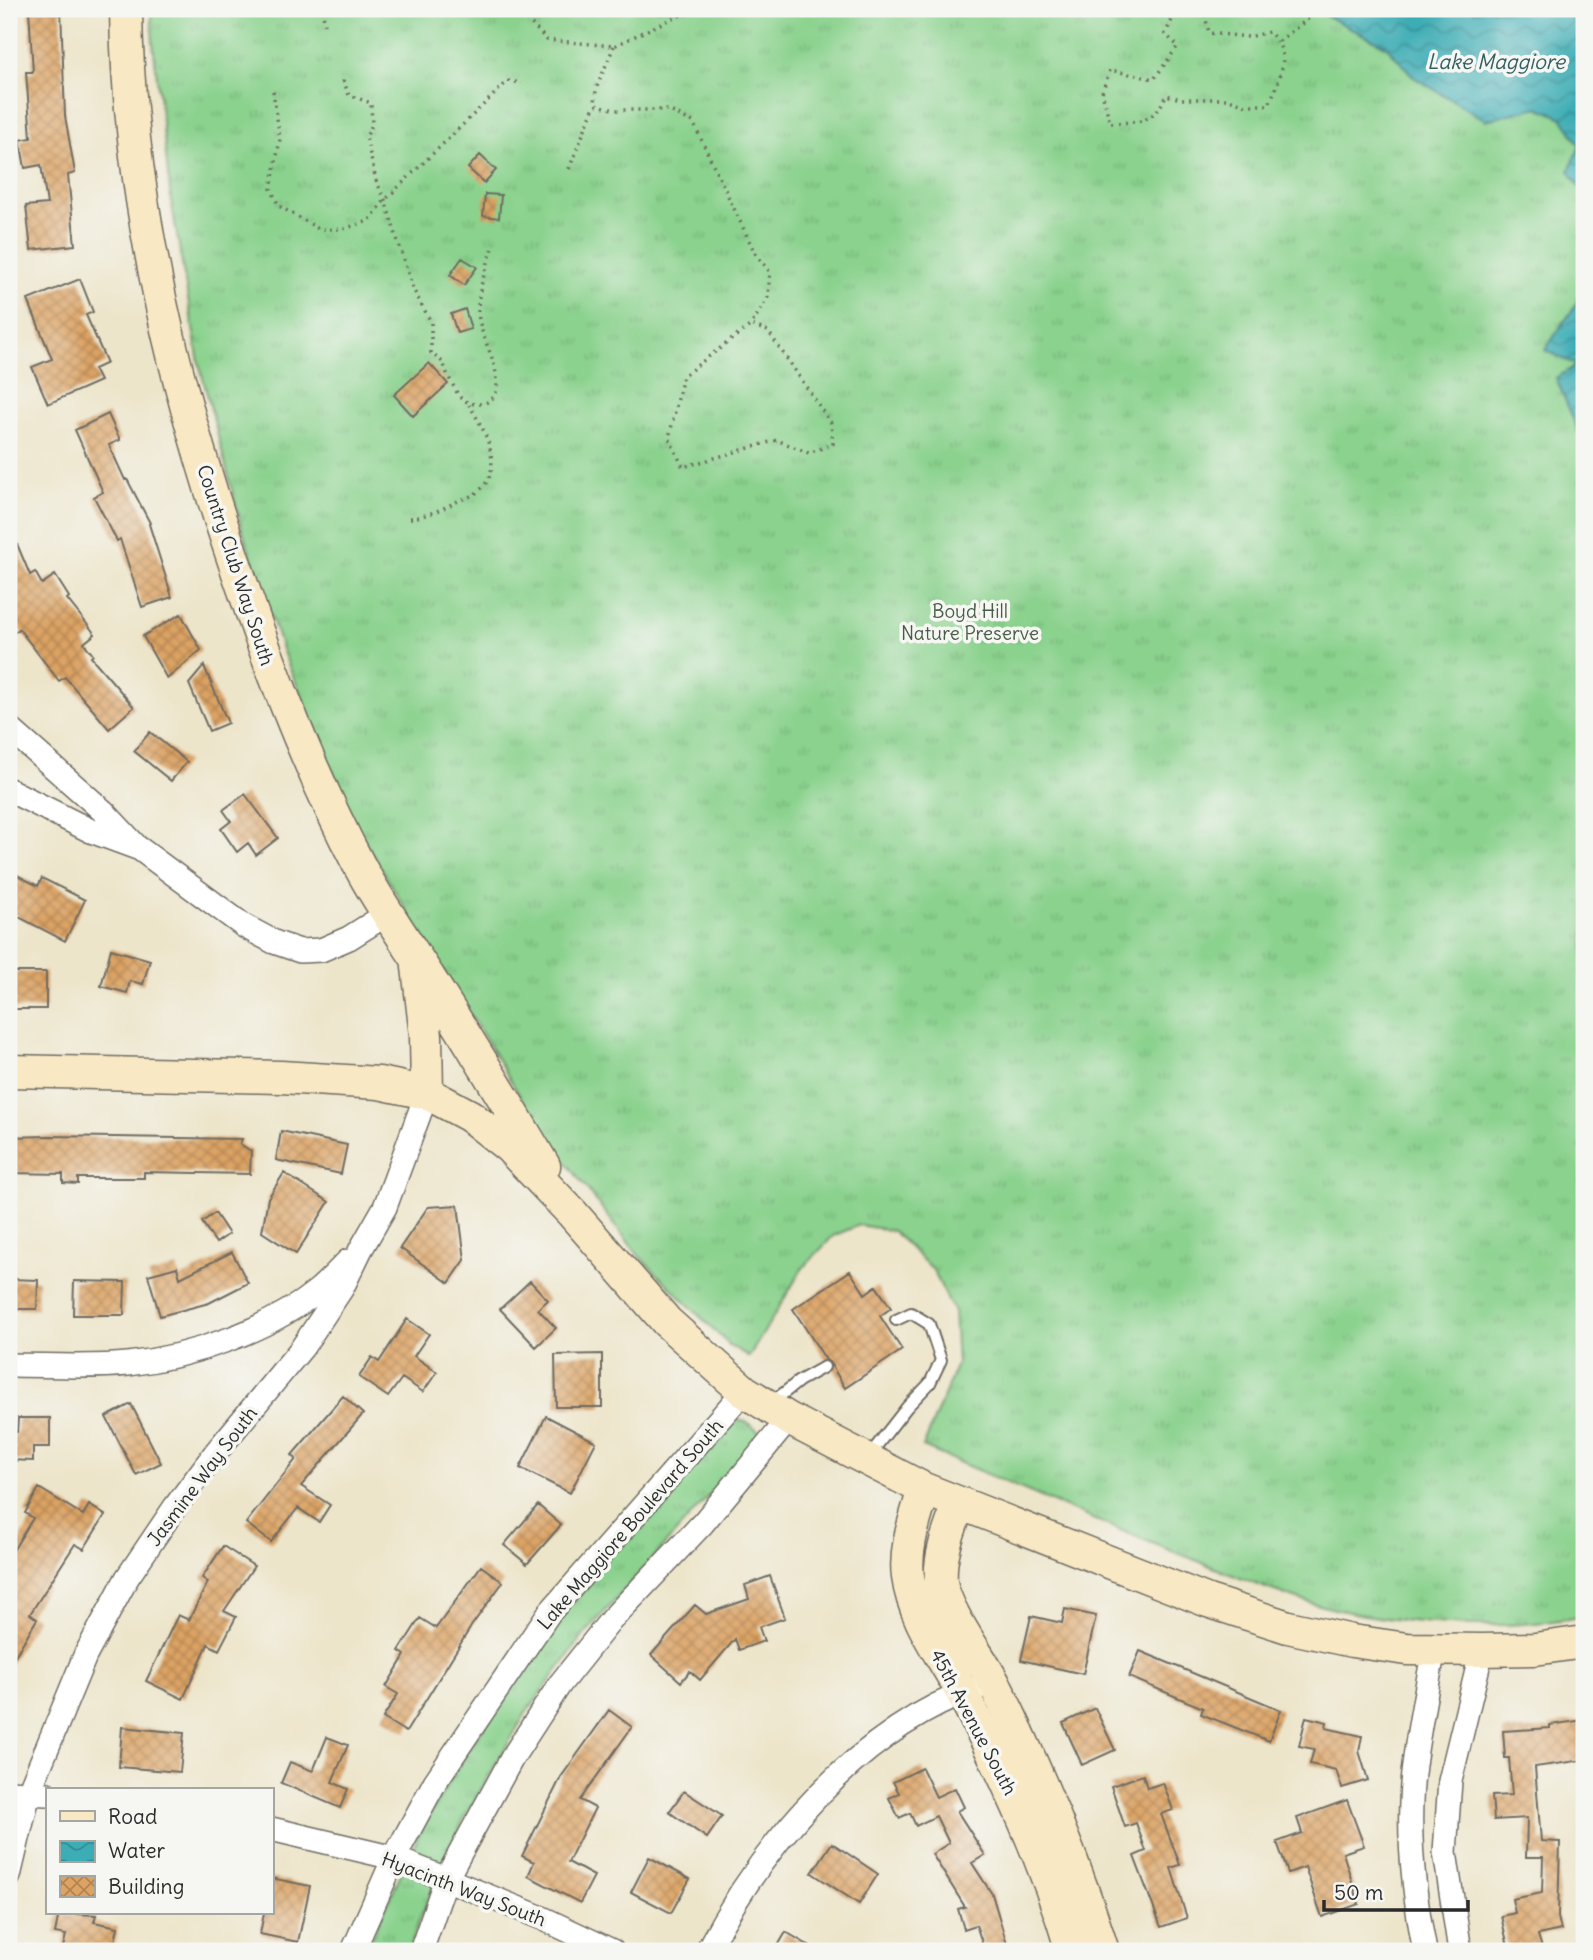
<svg xmlns="http://www.w3.org/2000/svg" width="1593" height="1960" font-family="Delius,sans-serif">
	<style>
		.grass { fill: url(#grass-tufts); stroke: #5a7e5c; stroke-width: 2 }
		.water { fill: url(#water-waves); stroke: #346c70; stroke-width: 2 }
		.building { fill: url(#building-cross-hatch) }
		.lines { fill: none; stroke-linecap: round; stroke-linejoin: round }
		.lane-casing { stroke: #6f6c63; stroke-width: 14 }
		.street-casing { stroke: #6f6c63; stroke-width: 26 }
		.secondary-casing { stroke: #6f6c63; stroke-width: 35 }
		.path { stroke: #6f6c63; stroke-width: 3.5; stroke-dasharray: 2 5; stroke-linecap: butt }
		.lane { stroke: #fff; stroke-width: 10 }
		.street { stroke: #fff; stroke-width: 23 }
		.secondary { stroke: #f8e8c3; stroke-width: 32 }
		.labels { text-anchor: middle; stroke-width: 7; stroke-linejoin: round; paint-order: stroke }
		.street-label { font-size: 19px; fill: #2b2b2b; stroke: #f6f6f2 }
		.park-label { font-size: 19px; fill: #485d48; stroke: #f6f6f2 }
		.water-label { font-size: 21px; font-style: italic; fill: #325f62; stroke: #f6f6f2 }
	</style>
	<defs>
		<pattern id="grass-tufts" width="24" height="20" patternUnits="userSpaceOnUse" patternTransform="scale(1.75)"><rect width="24" height="20" fill="#8ad28d"/><path d="M3 7l-1-3M5 7V3M7 7l1-3M15 17l-1-3M17 17v-4M19 17l1-3" fill="none" stroke="#77b47a"/></pattern>
		<pattern id="water-waves" width="16" height="10" patternUnits="userSpaceOnUse" patternTransform="scale(1.75)"><rect width="16" height="10" fill="#3cadb5"/><path d="M0 5q4-4 8 0t8 0" fill="none" stroke="#338d93"/></pattern>
		<pattern id="building-cross-hatch" width="8" height="8" patternUnits="userSpaceOnUse" patternTransform="scale(1.75)"><rect width="8" height="8" fill="#dca363"/><path d="M0 0l8 8M0 8l8-8" fill="none" stroke="#b38552"/></pattern>
	</defs>
	<rect width="100%" height="100%" fill="#f6f6f2"/>
	<filter id="ink" filterUnits="userSpaceOnUse"><feTurbulence type="fractalNoise" baseFrequency=".0143" numOctaves="2"/><feDisplacementMap in="SourceGraphic" scale="14" xChannelSelector="R" yChannelSelector="G"/><feConvolveMatrix kernelMatrix="1 2 1 2 8 2 1 2 1" color-interpolation-filters="sRGB"/></filter>
	<filter id="wash" filterUnits="userSpaceOnUse"><feTurbulence type="fractalNoise" baseFrequency=".00686" numOctaves="4" result="noise"/><feDisplacementMap in="SourceGraphic" scale="28" xChannelSelector="R" yChannelSelector="G"/><feGaussianBlur stdDeviation="1.57" result="paint"/><feColorMatrix in="noise" values="0 0 0 0 0 0 0 0 0 0 0 0 0 0 0 0 0 1.4 0 .05"/><feComposite in="paint" operator="in"/></filter>
	<g filter="url(#wash)">
		<rect width="100%" height="100%" fill="#ede5ca"/>
		<path class="grass" d="M151 9H1313L1386 46 1415 78 1486 120 1538 107 1563 118 1580 146 1569 171 1584 194V286L1575 306 1545 350 1577 365 1556 378 1584 445V1616C1499 1634 1368 1624 1286 1595 1247 1582 1210 1565 1172 1551 1088 1518 1006 1482 923 1447L957 1364 954 1312 933 1270 893 1231 859 1225 833 1236 802 1269 749 1357 729 1345 639 1256 539 1127 359 832 283 652 243 532 199 363 171 200 153 43Z
			M738 1420 746 1422 760 1432 757 1442 584 1635 526 1713 463 1820 419 1920 409 1951H365L423 1826 469 1749 552 1627 609 1556 728 1426Z"/>
		<path class="water" d="M1313 9H1584V194L1569 171 1580 146 1563 118 1538 107 1486 120 1415 78 1386 46Z
			M1584 286V445L1556 378 1577 365 1545 350 1575 306Z"/>
		<g id="blocks">
			<path class="building" d="M61 9 65 116 75 173 68 175 75 245 31 250 26 206 47 204 41 165 25 168 20 140 31 138 26 72H33L29 10Z
				M480 155 496 170 484 183 468 168Z
				M485 194 501 195 499 218 483 216Z
				M462 258 477 267 464 285 450 275Z
				M80 279 93 312 86 315 107 363 94 369 100 381 48 404 32 367 52 359 28 300Z
				M465 309 471 329 457 333 451 314Z
				M429 363 448 384 413 416 394 395Z
				M108 414 120 440 109 445 125 480 127 479 150 523 149 524 172 597 142 607 120 539 117 541 94 497 103 492 75 430Z
				M9 525 30 575 35 572 42 584 55 575 69 597 67 599 95 634 84 643 93 655 91 657 134 707 109 729 65 677 59 681 19 629 15 632 9 621Z
				M181 614 201 650 167 679 143 636Z
				M204 666 228 723 209 731 189 684Z
				M150 732 187 762 171 781 134 751Z
				M245 794 278 838 256 855 248 843 237 852 221 829 231 821 223 810Z
				M9 871 38 886 42 878 85 900 65 941 9 912Z
				M111 949 150 960 143 984 130 981 127 993 101 986Z
				M9 972H46V1009H9Z
				M281 1131 347 1145 341 1174 276 1160Z
				M49 1136 242 1139 240 1144 251 1151 250 1174 144 1172V1178H78V1184L63 1183V1174L9 1173V1137Z
				M284 1173 329 1202 296 1254 262 1232 268 1198Z
				M458 1205 465 1260 449 1283 400 1248 428 1207Z
				M215 1213 229 1234 216 1243 202 1222Z
				M232 1252 248 1283 209 1303 160 1316 148 1275 177 1267 180 1278Z
				M850 1271 865 1294 876 1286 891 1308 880 1316 902 1350 845 1388 830 1363 826 1360 793 1309Z
				M9 1279 38 1280 37 1309H9Z
				M74 1281 125 1282 124 1315H73Z
				M530 1281 548 1300 538 1309 556 1328 536 1347 500 1309Z
				M407 1319 429 1334 414 1356 437 1372 423 1392 402 1378 388 1397 359 1377 372 1357 379 1362Z
				M602 1354V1407H556L555 1355Z
				M343 1396 363 1414 301 1486 330 1505 319 1522 298 1508 271 1542 246 1523 296 1459 292 1455Z
				M131 1404 161 1463 136 1475 106 1417Z
				M546 1416 596 1442 570 1493 520 1468Z
				M18 1418H50V1447H33V1461L9 1460V1431L17 1432Z
				M39 1488 83 1515 89 1505 105 1515 84 1549 75 1544 30 1614 37 1619 9 1666V1557L33 1518 25 1513Z
				M538 1505 561 1525 527 1564 504 1545Z
				M223 1546 254 1566 224 1611 236 1617 219 1650 208 1644 183 1699 146 1681 178 1615 189 1620 208 1582 202 1578Z
				M481 1566 503 1582 472 1625 406 1732 383 1718 398 1694 386 1687 405 1655 399 1651 420 1618 436 1628Z
				M770 1576 785 1618 759 1627 764 1641 739 1650 735 1639 700 1680 690 1671 681 1682 651 1655 695 1605 706 1614 749 1599 745 1585Z
				M1065 1609 1096 1616 1083 1674 1021 1660 1031 1616 1062 1623Z
				M1140 1651 1281 1710 1269 1741 1201 1714 1203 1708 1129 1677Z
				M1095 1708 1115 1750 1082 1765 1063 1723Z
				M609 1710 632 1727 580 1800 595 1808 568 1862 594 1876 580 1903 528 1876 534 1862 522 1856 561 1777Z
				M1306 1717 1327 1722 1326 1728 1362 1736 1359 1751 1368 1780 1342 1788 1336 1770 1310 1764 1314 1749 1299 1746Z
				M1584 1720V1760L1535 1767 1541 1841 1560 1842 1558 1917 1561 1930 1538 1935 1543 1951H1509L1501 1916 1515 1913 1512 1899 1542 1893 1543 1857H1526L1527 1818 1494 1820 1492 1796 1512 1795 1509 1758H1505L1503 1731 1550 1728V1725Z
				M122 1727 184 1733 180 1772 119 1767Z
				M327 1737 348 1745 332 1782 348 1789 340 1808 281 1783 290 1762 313 1771Z
				M922 1768 936 1797 955 1788 964 1807 957 1811 985 1855 972 1863 992 1894 1009 1951H985L976 1925 964 1929 958 1909 965 1907 932 1854 949 1843 936 1816 916 1826 910 1813 899 1818 889 1798 899 1793 893 1782Z
				M1143 1775 1147 1788 1163 1783 1173 1810 1161 1814 1180 1865 1171 1868 1187 1918 1161 1927 1134 1856 1146 1851 1136 1823 1125 1827 1111 1786Z
				M684 1791 722 1816 707 1838 669 1812Z
				M1347 1800 1364 1846 1343 1853 1359 1904 1322 1917 1305 1867 1288 1873 1277 1842 1302 1833 1297 1818Z
				M832 1843 878 1874 859 1904 812 1873Z
				M649 1857 690 1879 671 1913 631 1892Z
				M271 1878 310 1886 298 1942 260 1934 264 1913H271Z
				M59 1913 96 1915 94 1922 118 1927 113 1951H62L66 1935 55 1933Z
				M786 1932 818 1951H775Z"/>
		</g>
	</g>
	<g filter="url(#ink)">
		<use href="#blocks" fill-opacity="0" stroke="#6f6c63" stroke-width="2"/>
		<g class="lines">
			<g class="lane-casing">
				<path id="lane" d="M770 1404 799 1381 824 1367
					M868 1457 907 1407 930 1383 941 1360 929 1324 911 1313 896 1320"/>
			</g>
			<g class="street-casing">
				<path id="street" d="M9 728 103 811 135 845
					M9 790 91 831 140 849 244 926 274 942 300 951 321 950 349 938 387 914
					M9 1365C48 1365 89 1368 128 1364 190 1357 268 1331 317 1291 328 1282 338 1271 348 1261
					M9 1792 47 1794
					M271 1829 394 1858 542 1918 612 1951
					M9 1876 29 1792 85 1656 127 1578 175 1507 216 1452 302 1348 342 1288 361 1249 385 1207 427 1093
					M353 1951 394 1858 435 1782 549 1613 744 1391
					M421 1951 446 1879 512 1758 560 1684 611 1620 703 1523 789 1419
					M707 1951C763 1844 859 1729 977 1688
					M1425 1951C1413 1891 1406 1827 1414 1765 1419 1726 1427 1687 1434 1649
					M1460 1951 1445 1852 1450 1781 1482 1650"/>
			</g>
			<g class="secondary-casing">
				<path id="secondary" d="M126 9C128 209 180 409 246 596 278 689 314 780 360 867 382 908 409 945 433 984 471 1044 508 1105 544 1166
					M418 967 426 1036 427 1093
					M9 1071 281 1077 379 1083 427 1093 470 1116 509 1147 572 1213 667 1322 744 1391 789 1419 924 1489 1208 1601 1288 1627 1352 1641 1407 1649 1482 1650 1535 1649 1584 1642
					M924 1489C916 1517 904 1547 908 1577 914 1622 944 1657 964 1696 1007 1779 1046 1862 1072 1951
					M959 1504C950 1529 939 1554 941 1581 944 1609 981 1658 995 1685 1038 1771 1074 1860 1103 1951"/>
			</g>
			<path class="path" d="M322 9 325 24
				M517 9 547 40 614 46 675 17 704 9
				M1177 10 1205 15 1209 33 1249 37 1269 32C1294 55 1279 78 1269 105H1246L1229 99H1181L1166 95C1154 124 1139 122 1110 123L1102 92 1110 70 1154 79 1178 46 1165 34Z
				M1279 41 1313 15
				M614 46 596 89 595 104 615 110H668L693 122 755 253 770 272 768 297 751 325 768 331 831 423 833 444 809 453 777 440 683 467 669 438 683 376 751 325
				M343 80 349 95 371 103 372 125 366 137 376 180 385 200 413 289 431 322V353L444 363C445 373 453 384 457 393 466 409 496 408 497 387 498 365 485 344 480 324 473 298 487 268 494 244
				M273 91 280 139 271 189 279 206 319 229H343L369 221 385 200 508 81 522 83
				M569 169 595 104
				M410 518C427 516 440 510 456 502 462 499 470 497 476 493 508 471 484 428 469 405"/>
			<use href="#lane" class="lane"/>
			<use href="#street" class="street"/>
			<use href="#secondary" class="secondary"/>
		</g>
	</g>
	<g class="labels">
		<g class="street-label">
			<text transform="translate(236 565) rotate(72)" y="7">Country Club Way South</text>
			<text transform="translate(202 1476) rotate(-53)" y="7">Jasmine Way South</text>
			<text transform="translate(630 1524) rotate(-49)" y="7">Lake Maggiore Boulevard South</text>
			<text transform="translate(974 1722) rotate(62)" y="7">45th Avenue South</text>
			<text transform="translate(464 1889) rotate(21)" y="7">Hyacinth Way South</text>
		</g>
		<g class="park-label">
			<text x="970" y="618">Boyd Hill<tspan x="970" dy="22">Nature Preserve</tspan></text>
		</g>
		<g class="water-label">
			<text x="1496" y="69">Lake Maggiore</text>
		</g>
	</g>
	<rect width="1593" height="1960" fill="none" stroke="#f6f6f2" stroke-width="35"/>
	<rect x="46" y="1788" width="228" height="126" fill="#f6f6f2" stroke="#a5a5a2" stroke-width="2"/>
	<rect x="60" y="1811" width="35" height="10" fill="#f8e8c3" stroke="#a5a5a2" stroke-width="2"/>
	<text x="108" y="1824" font-size="21" fill="#2b2b2b">Road</text>
	<rect x="60" y="1841" width="35" height="21" fill="url(#water-waves)" stroke="#a5a5a2" stroke-width="2"/>
	<text x="108" y="1858" font-size="21" fill="#2b2b2b">Water</text>
	<rect x="60" y="1876" width="35" height="21" fill="url(#building-cross-hatch)" stroke="#a5a5a2" stroke-width="2"/>
	<text x="108" y="1894" font-size="21" fill="#2b2b2b">Building</text>
	<path d="M1324 1900v10h144v-10" fill="none" stroke="#2b2b2b" stroke-width="3.5"/>
	<text x="1334" y="1900" font-size="21" fill="#2b2b2b" stroke="#f6f6f2" stroke-width="5" paint-order="stroke">50 m</text>
</svg>
